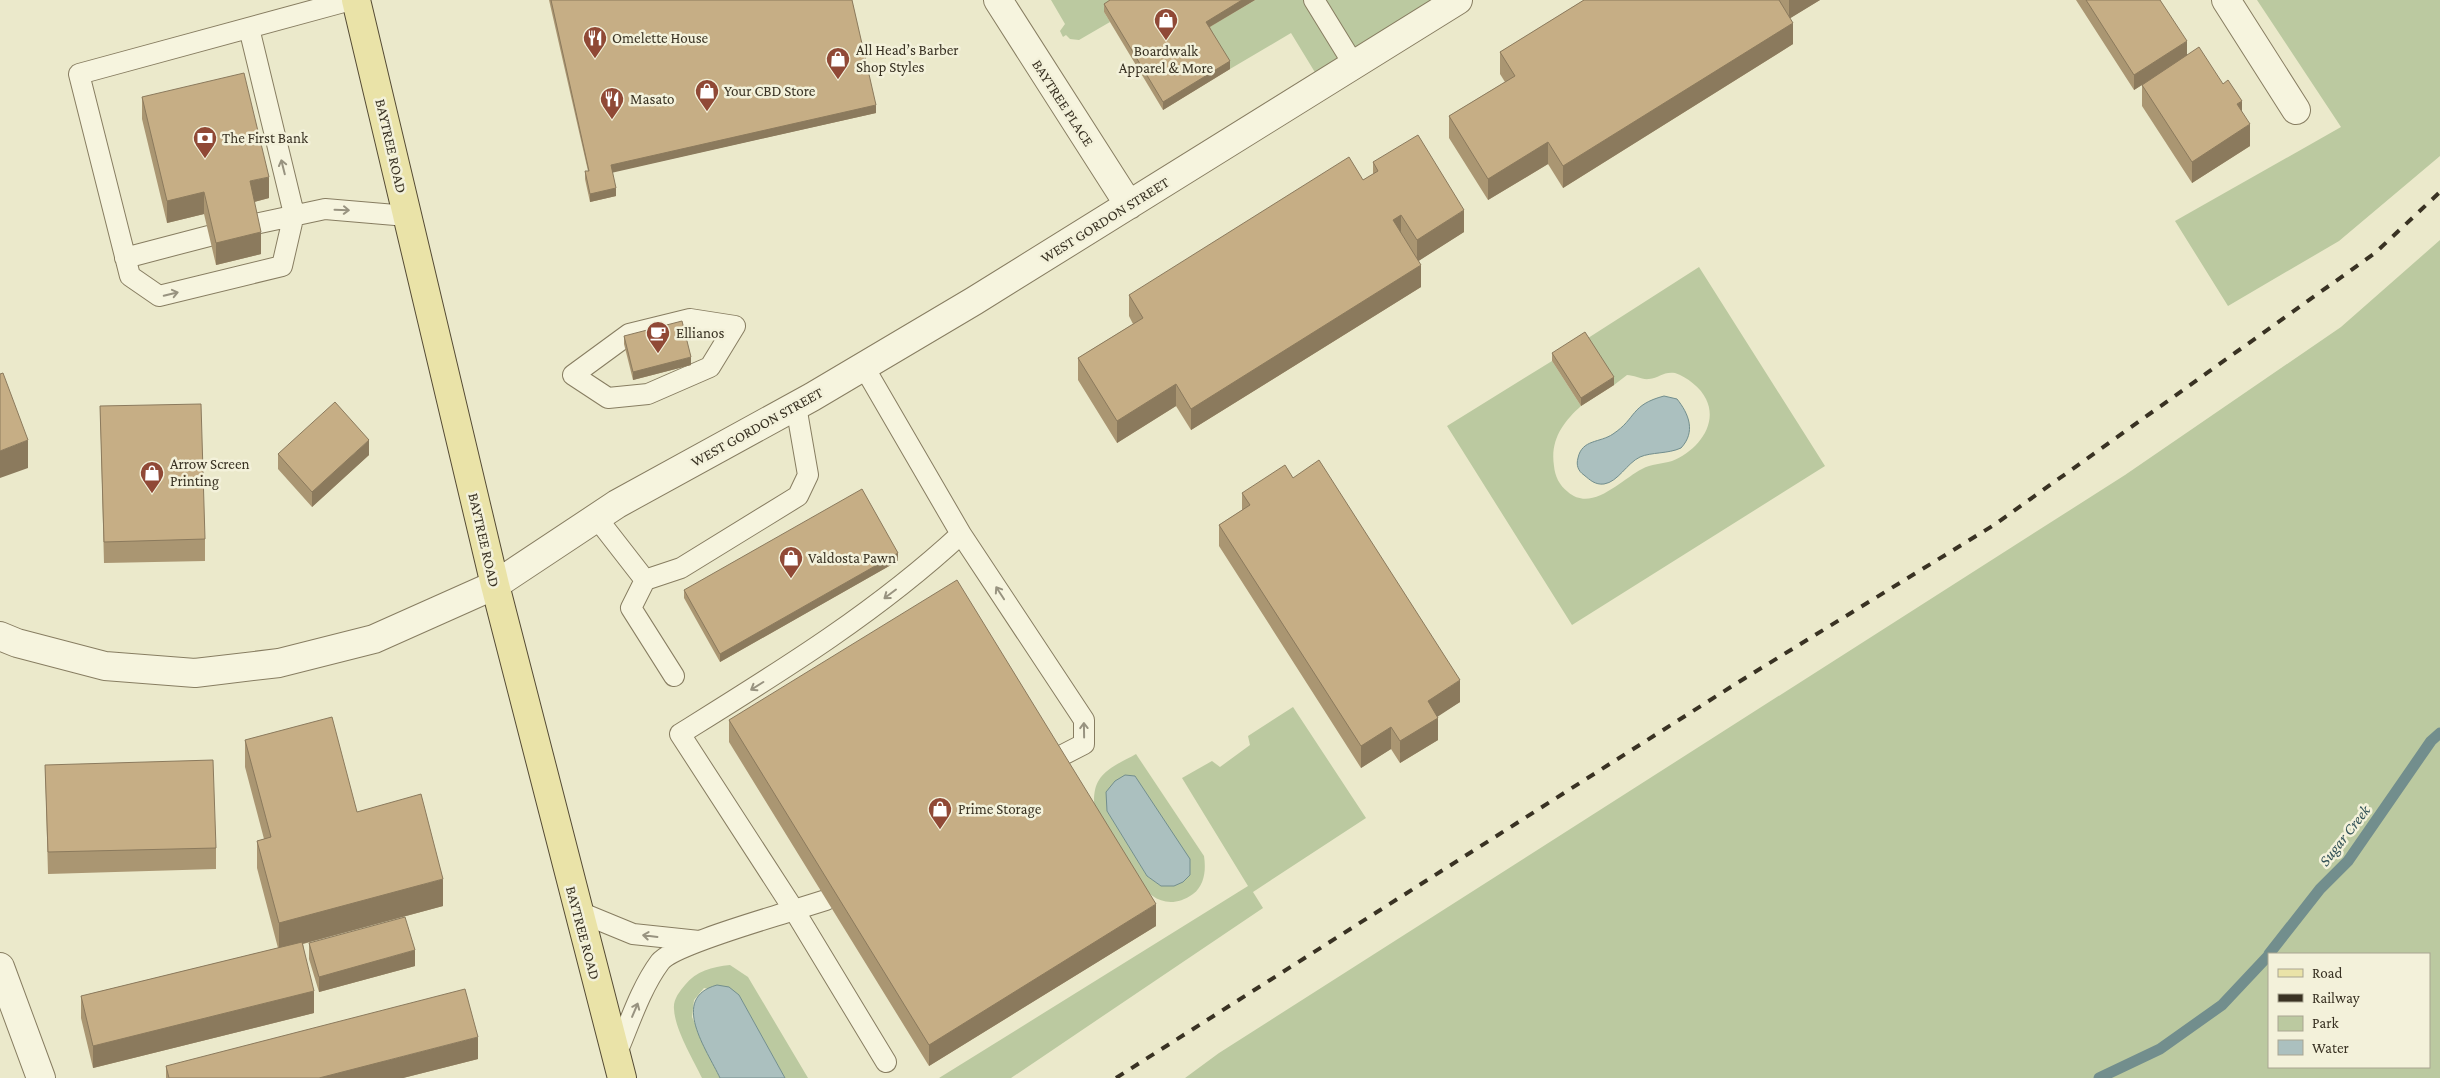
<svg xmlns="http://www.w3.org/2000/svg" width="2440" height="1078" font-family="'Crimson Pro',serif">
	<style>
		.green { fill: #bbc9a0; fill-rule: evenodd }
		.water { fill: #abc0bf; stroke: #728e8d }
		.lines { fill: none; stroke-linecap: round; stroke-linejoin: round }
		.stream { stroke: #728e8d; stroke-width: 11 }
		.service-casing { stroke: #877d61; stroke-width: 22 }
		.minor-casing { stroke: #877d61; stroke-width: 30 }
		.tertiary-casing { stroke: #877d61; stroke-width: 30 }
		.primary-casing { stroke: #554b34; stroke-width: 30 }
		.service { stroke: #f6f4de; stroke-width: 20 }
		.minor { stroke: #f6f4de; stroke-width: 28 }
		.tertiary { stroke: #f6f4de; stroke-width: 28 }
		.primary { stroke: #eae3a8; stroke-width: 28 }
		.rail { stroke: #393223; stroke-width: 4; stroke-dasharray: 9 9; stroke-linecap: butt }
		.wall { fill: #aa9672 }
		.shaded-wall { fill: #8b7a5d }
		.building { fill: #c6ae85; stroke: #8b7a5d }
		.oneway { stroke: #989380 }
		.labels { text-anchor: middle; stroke-width: 5; stroke-linejoin: round; paint-order: stroke }
		.poi-label { font-size: 15px; fill: #393223; stroke: #f3f1da; text-anchor: start }
		.street-label { font-size: 15px; fill: #393223; stroke: #f3f1da }
		.water-label { font-size: 16px; font-style: italic; fill: #335257; stroke: #f3f1da }
	</style>
	<rect width="100%" height="100%" fill="#ebe9cb"/>
	<path class="green" d="M1051 0H1123L1104 12 1110 22 1079 40 1070 39 1066 35 1063 37 1060 31 1065 24Z
		M1255 0H1434L1316 74 1291 33 1230 69 1206 29Z
		M2257 0H2440V156L2339 241 2228 306 2175 221 2341 127Z
		M2440 240V1078H1185L1219 1053 2125 475 2341 327ZM2269 954H2429V1067H2269Z
		M1699 267 1825 466 1572 625 1447 426 1552 361 1581 406C1563 422 1550 440 1554 466 1555 476 1559 485 1568 492 1592 513 1622 479 1642 469 1651 464 1662 464 1672 461 1696 452 1719 425 1706 399 1701 388 1687 377 1675 373 1664 371 1659 378 1649 379 1642 380 1634 375 1627 375L1614 385 1585 340Z
		M1293 707 1366 818 1253 892 1263 908 1011 1078H939L1248 886 1182 778 1212 761 1220 767 1250 745 1248 736Z
		M1136 754 1204 856C1206 869 1205 885 1193 894 1153 922 1130 870 1114 842 1108 832 1098 820 1095 809 1093 801 1094 787 1099 780 1106 768 1124 761 1136 754ZM1125 775 1135 776 1189 859 1161 886 1147 876 1107 811Z
		M730 965 748 977 808 1078H785L739 995 704 988 694 1000 692 1017 720 1078H702C693 1059 675 1030 674 1009 673 1000 679 992 685 985 696 971 712 967 730 965Z"/>
	<path class="water" d="M1664 396 1677 399C1689 414 1696 432 1681 448 1668 454 1651 452 1640 457 1627 463 1618 482 1604 484 1595 485 1590 480 1584 475 1578 471 1576 465 1578 458 1582 439 1600 443 1613 434 1637 418 1630 405 1664 396Z
		M1125 775 1135 776 1190 859V875L1183 882 1174 886H1161L1147 876 1107 811 1106 792 1115 781Z
		M717 985 729 987 739 995 785 1078H720C707 1050 669 998 717 985Z"/>
	<g class="lines">
		<path class="stream" d="M2269 954 2320 889 2348 861 2431 741 2440 733
			M2099 1078 2160 1049 2222 1005 2269 955"/>
		<g class="service-casing">
			<path id="service" d="M1314 0 1354 65
				M249 28 294 214 282 266 159 296 130 276 79 74 351 0
				M255 224 325 209 407 216
				M125 258 209 236
				M690 319 735 326 710 367 648 394 608 398 573 375 629 334Z
				M864 367 961 534
				M596 517 645 580 631 608 674 676
				M645 580 681 568 798 496 808 475 796 406
				M826 900 794 910 680 734C778 673 876 613 961 534L1084 720V744L1053 760
				M577 911 633 934 699 941
				M616 1055C629 1025 640 989 660 962 673 945 770 918 794 910L886 1062"/>
		</g>
		<g class="minor-casing">
			<path id="minor" d="M2226 0 2296 110
				M0 967 41 1078"/>
		</g>
		<g class="tertiary-casing">
			<path id="tertiary" d="M998 0 1129 205
				M0 636 17 643 105 666 195 673 279 663 374 639 495 585 617 504 812 397 974 301 1458 0"/>
		</g>
		<g class="primary-casing">
			<path id="primary" d="M356 0 495 585 622 1078"/>
		</g>
		<use href="#service" class="service"/>
		<use href="#minor" class="minor"/>
		<use href="#tertiary" class="tertiary"/>
		<use href="#primary" class="primary"/>
		<path class="rail" d="M1116 1078 1737 683 1994 525 2375 253 2440 192"/>
	</g>
	<path class="wall" d="M549 0H852L876 113 612 172 616 196 590 202 585 179V171H588Z
		M1110 0H1255L1210 27 1230 69 1163 110 1104 12V4Z
		M1584 0H1820L1790 18 1793 44 1563 188 1548 164 1488 200 1449 138V116L1505 82 1500 74V52Z
		M2076 0H2160L2187 55 2242 112 2250 146 2192 183 2142 106V85L2134 90Z
		M142 97 269 198 254 202 261 254 216 265 204 214 167 223 142 119Z
		M1373 162 1464 232 1418 261 1421 287 1191 430 1176 406 1117 443 1078 380V358L1133 324 1129 316V295L1363 180 1373 174Z
		M624 336 691 365 633 380 624 344Z
		M1552 353 1614 385 1581 406 1552 361Z
		M100 406 205 539V561L104 563Z
		M278 454 369 455 312 507 278 469Z
		M1293 478 1460 702 1437 716 1438 740 1400 763 1391 749 1361 768 1219 546V525L1242 510V493Z
		M898 561 720 662 684 598V590Z
		M729 720 1156 926 929 1066 729 742Z
		M245 740 357 812 443 906 303 944 314 1013 93 1068 81 1018V996L278 948 257 868V841L264 839 245 767Z
		M45 765 216 848V869L48 874Z
		M309 943 415 966 319 992 309 959Z
		M478 1059 403 1078H166V1066Z"/>
	<path class="shaded-wall" d="M1242 0H1255L1206 29V22Z
		M1789 0H1820L1789 19Z
		M1793 23V44L1563 188V166Z
		M2187 41V56L2134 90V75Z
		M1230 61V69L1163 110V102Z
		M2242 101V123L2237 104Z
		M876 105V113L611 173V165Z
		M2250 124V146L2192 183V162Z
		M1548 142V164L1488 200V179Z
		M269 177V198L250 203V181Z
		M616 188V196L590 202V194Z
		M204 192V214L167 223V201Z
		M1464 210V232L1417 262V240Z
		M1401 215V237L1393 220Z
		M261 232V254L216 265V243Z
		M1421 265V287L1191 430V409Z
		M691 357V365L633 380V372Z
		M1614 377V385L1581 406V398Z
		M1176 384V406L1117 443V421Z
		M28 440V468L0 478V451Z
		M369 440V455L312 507V492Z
		M898 553V561L720 662V654Z
		M1460 680V702L1428 723V701Z
		M1438 718V740L1400 763V741Z
		M1391 727V749L1361 768V746Z
		M443 879V906L279 950V923Z
		M1156 904V926L929 1066V1045Z
		M415 950V966L319 992V977Z
		M314 991V1013L93 1068V1046Z
		M478 1037V1059L403 1078H319Z"/>
	<path class="building" d="M551 0H852L876 105 611 165 616 188 590 194 585 171H589Z
		M1110 0H1242L1206 22 1230 61 1163 102 1104 4Z
		M1584 0H1779L1793 23 1563 166 1548 142 1488 179 1449 116 1515 76 1500 52Z
		M2086 0H2160L2187 41 2134 75Z
		M2199 47 2223 84 2228 80 2242 101 2237 104 2250 124 2192 162 2142 85Z
		M244 73 269 177 250 181 261 232 216 243 204 192 167 201 142 97Z
		M1418 135 1464 210 1417 240 1401 215 1393 220 1421 265 1191 409 1176 384 1117 421 1078 358 1143 318 1129 295 1349 157 1363 180 1378 171 1373 162Z
		M682 321 691 357 633 372 624 336Z
		M1585 332 1614 377 1581 398 1552 353Z
		M3 373 28 440 0 451V374Z
		M335 402 369 440 312 492 278 454Z
		M201 404 205 539 104 542 100 406Z
		M1319 460 1460 680 1428 701 1438 718 1400 741 1391 727 1361 746 1219 525 1250 505 1242 493 1285 465 1293 478Z
		M862 489 898 553 720 654 684 590Z
		M957 580 1156 904 929 1045 729 720Z
		M332 717 357 812 421 794 443 879 279 923 257 841 271 837 245 740Z
		M213 760 216 848 48 852 45 765Z
		M405 917 415 950 319 977 309 943Z
		M302 942 314 991 93 1046 81 996Z
		M465 989 478 1037 319 1078H169L166 1066Z"/>
	<defs><path id="oneway-shaft" d="M-6 0H5M1.5-3L5.5 0L1.5 3" fill="none" stroke-width="1.6" stroke-linecap="round" stroke-linejoin="round" transform="scale(1.25)"/></defs>
	<g class="oneway">
		<use href="#oneway-shaft" transform="translate(283 167) rotate(-104)"/>
		<use href="#oneway-shaft" transform="translate(342 210) rotate(2)"/>
		<use href="#oneway-shaft" transform="translate(171 294) rotate(-14)"/>
		<use href="#oneway-shaft" transform="translate(1000 593) rotate(-123)"/>
		<use href="#oneway-shaft" transform="translate(890 594) rotate(143)"/>
		<use href="#oneway-shaft" transform="translate(757 686) rotate(148)"/>
		<use href="#oneway-shaft" transform="translate(1084 730) rotate(-91)"/>
		<use href="#oneway-shaft" transform="translate(650 936) rotate(-173)"/>
		<use href="#oneway-shaft" transform="translate(635 1010) rotate(-67)"/>
	</g>
	<defs>
		<g id="shop-pin" transform="scale(1.25)"><path d="M0 17L-7.5 6A9.5 9.5 0 1 1 7.5 6Z" fill="#904936" stroke="#f3f1da"/><path d="M-5-2.5h2.3a2.7 3.5 0 0 1 5.4 0H5L5.5 6h-11ZM-1.5-2.5h3a1.5 2.3 0 0 0-3 0Z" fill="#fff"/></g>
		<g id="restaurant-pin" transform="scale(1.25)"><path d="M0 17L-7.5 6A9.5 9.5 0 1 1 7.5 6Z" fill="#904936" stroke="#f3f1da"/><path d="M-5-6h1v4h1v-4h1v4h1v-4h1v5L-1.5 .5V6h-2V.5L-5-1ZM5-6V6H3V1.5H1.5Q1.5-4 5-6Z" fill="#fff"/></g>
		<g id="bank-pin" transform="scale(1.25)"><path d="M0 17L-7.5 6A9.5 9.5 0 1 1 7.5 6Z" fill="#904936" stroke="#f3f1da"/><path d="M-6-4H6V4H-6ZM0-2.3a2.3 2.3 0 1 0 0 4.6a2.3 2.3 0 1 0 0-4.6Z" fill="#fff"/></g>
		<g id="cafe-pin" transform="scale(1.25)"><path d="M0 17L-7.5 6A9.5 9.5 0 1 1 7.5 6Z" fill="#904936" stroke="#f3f1da"/><path d="M-5.5-4.5H6V0H3Q3 3.5 0 3.5H-2.5Q-5.5 3.5-5.5 0ZM3-3.2v2h1.7v-2ZM-6 4.5H4V6H-6Z" fill="#fff"/></g>
	</defs>
	<g fill-rule="evenodd">
		<use href="#shop-pin" x="1166" y="20"/>
		<use href="#restaurant-pin" x="595" y="38"/>
		<use href="#shop-pin" x="838" y="59"/>
		<use href="#shop-pin" x="707" y="91"/>
		<use href="#restaurant-pin" x="612" y="99"/>
		<use href="#bank-pin" x="205" y="138"/>
		<use href="#cafe-pin" x="658" y="333"/>
		<use href="#shop-pin" x="152" y="473"/>
		<use href="#shop-pin" x="791" y="558"/>
		<use href="#shop-pin" x="940" y="809"/>
	</g>
	<g class="labels">
		<g class="poi-label">
			<text x="612" y="43">Omelette House</text>
			<text x="856" y="55">All Head’s Barber<tspan x="856" dy="17">Shop Styles</tspan></text>
			<text x="1166" y="56" text-anchor="middle">Boardwalk<tspan x="1166" dy="17">Apparel &amp; More</tspan></text>
			<text x="724" y="96">Your CBD Store</text>
			<text x="630" y="104">Masato</text>
			<text x="222" y="143">The First Bank</text>
			<text x="676" y="338">Ellianos</text>
			<text x="170" y="469">Arrow Screen<tspan x="170" dy="17">Printing</tspan></text>
			<text x="808" y="563">Valdosta Pawn</text>
			<text x="958" y="814">Prime Storage</text>
		</g>
		<g class="street-label">
			<text transform="translate(1063 103) rotate(57)" y="5">BAYTREE PLACE</text>
			<text transform="translate(391 146) rotate(77)" y="5">BAYTREE ROAD</text>
			<text transform="translate(1105 220) rotate(-32)" y="5">WEST GORDON STREET</text>
			<text transform="translate(757 427) rotate(-29)" y="5">WEST GORDON STREET</text>
			<text transform="translate(484 540) rotate(77)" y="5">BAYTREE ROAD</text>
			<text transform="translate(583 933) rotate(75)" y="5">BAYTREE ROAD</text>
		</g>
		<g class="water-label">
			<text transform="translate(2344 835) rotate(-52)" y="6">Sugar Creek</text>
		</g>
	</g>
	<rect x="2268" y="953" width="162" height="115" fill="#f3f1da" stroke="#a9a591"/>
	<rect x="2278" y="969" width="25" height="8" fill="#eae3a8" stroke="#a9a591"/>
	<text x="2312" y="978" font-size="15" fill="#393223">Road</text>
	<rect x="2278" y="994" width="25" height="8" fill="#393223" stroke="#a9a591"/>
	<text x="2312" y="1003" font-size="15" fill="#393223">Railway</text>
	<rect x="2278" y="1016" width="25" height="15" fill="#bbc9a0" stroke="#a9a591"/>
	<text x="2312" y="1028" font-size="15" fill="#393223">Park</text>
	<rect x="2278" y="1040" width="25" height="15" fill="#abc0bf" stroke="#a9a591"/>
	<text x="2312" y="1053" font-size="15" fill="#393223">Water</text>
</svg>
